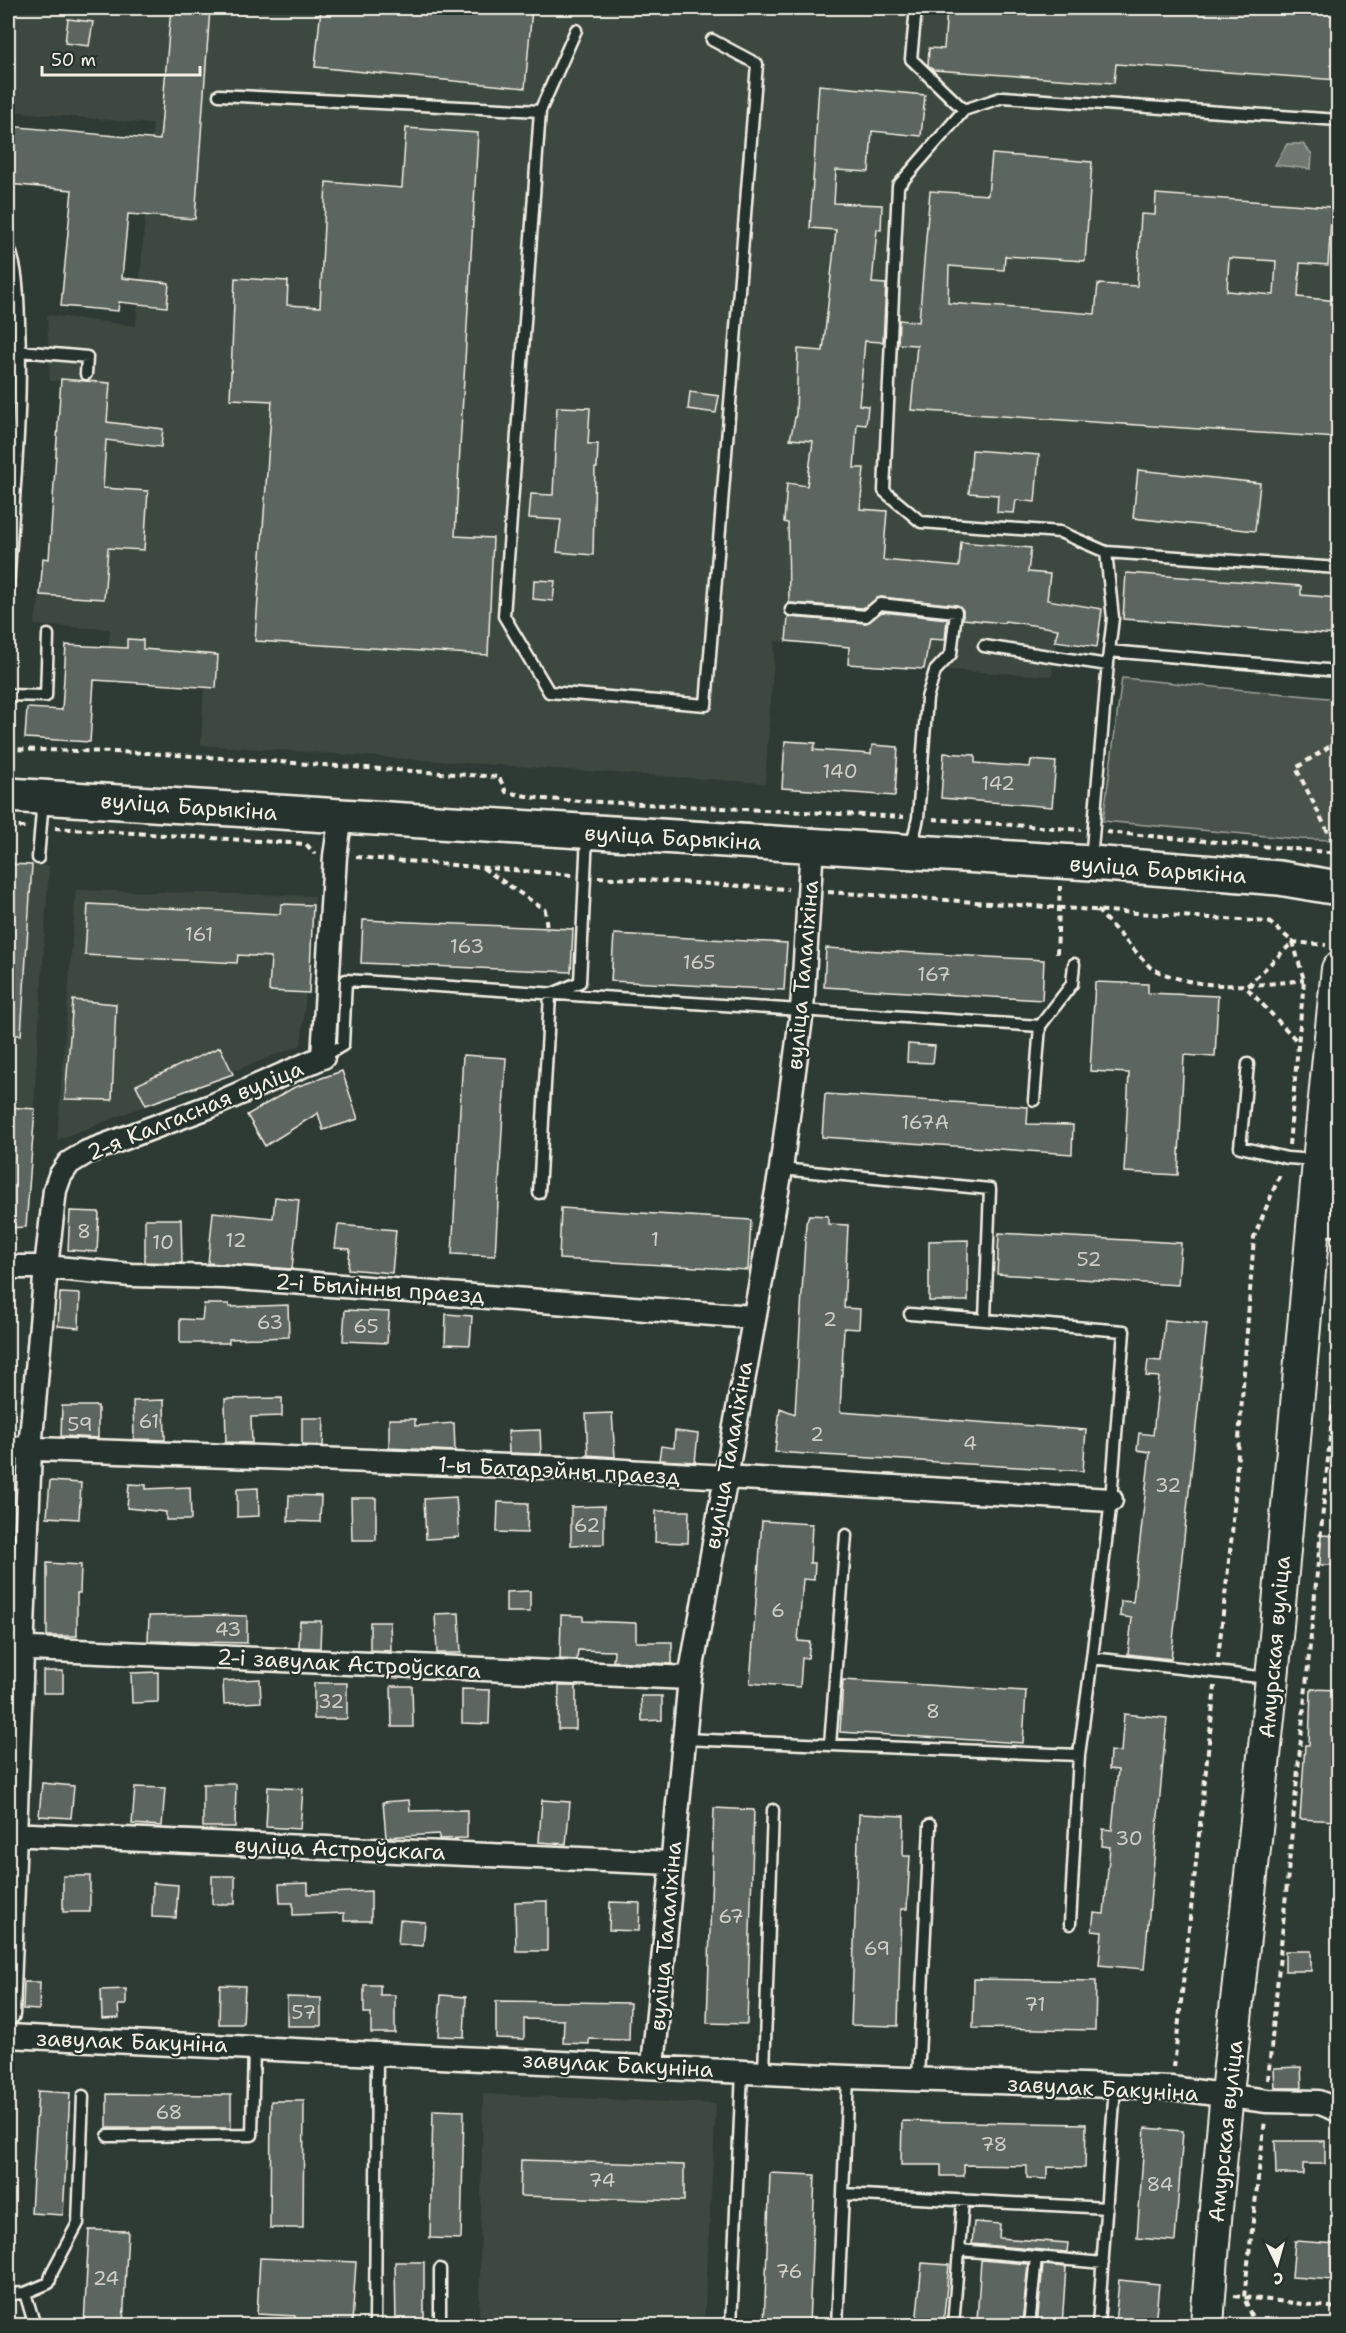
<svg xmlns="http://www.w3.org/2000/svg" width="1346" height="2333" font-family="'Shantell Sans',sans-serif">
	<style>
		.built { fill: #3c4841 }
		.green { fill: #48524c; stroke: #9ea29a; stroke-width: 1.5 }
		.water { fill: #6f7770; stroke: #a4a8a0; stroke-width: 1.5 }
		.building { fill: #5c655e; stroke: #f4f1e8; stroke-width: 1.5; fill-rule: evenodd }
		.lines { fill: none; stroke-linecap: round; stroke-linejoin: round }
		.lane-casing { stroke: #f4f1e8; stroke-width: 15 }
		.street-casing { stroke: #f4f1e8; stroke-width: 27 }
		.secondary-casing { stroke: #f4f1e8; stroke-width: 36 }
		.primary-casing { stroke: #f4f1e8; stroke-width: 38 }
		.path { stroke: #f4f1e8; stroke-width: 4; stroke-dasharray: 6 4.5; stroke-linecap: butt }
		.lane { stroke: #26332d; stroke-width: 10 }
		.street { stroke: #26332d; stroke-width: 22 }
		.secondary { stroke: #26332d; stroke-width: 32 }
		.primary { stroke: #26332d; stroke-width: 33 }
		.labels { text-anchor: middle; stroke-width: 4.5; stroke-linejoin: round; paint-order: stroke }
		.number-label { font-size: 20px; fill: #cecec6 }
		.street-label { font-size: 22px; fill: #f4f1e8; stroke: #26332d }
	</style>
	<rect width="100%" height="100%" fill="#2e3b34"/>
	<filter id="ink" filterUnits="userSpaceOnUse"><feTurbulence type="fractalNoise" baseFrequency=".0167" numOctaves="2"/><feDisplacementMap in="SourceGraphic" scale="12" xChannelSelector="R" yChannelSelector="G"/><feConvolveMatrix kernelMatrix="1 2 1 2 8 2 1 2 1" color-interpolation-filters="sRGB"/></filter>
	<g filter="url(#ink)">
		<path class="built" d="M8 8H1338V635L1101 617 1097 647 1056 641 1052 676 848 664 849 647 775 641 765 783 201 745 204 688 106 681 110 629 34 625 40 595 43 558 57 559 61 380 50 381 47 315 136 326 153 124 8 111Z
			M8 864 49 866 26 1227 8 1228Z
			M76 890 315 896 301 1045 57 1140Z
			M483 2094 716 2104 704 2325 479 2326Z"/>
		<path class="green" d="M1122 678 1338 699V840L1297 839 1103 821Z"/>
		<path class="water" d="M1287 144H1303L1312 154 1311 169 1275 165Z"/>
		<path class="building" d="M171 8H210L195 219 128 214 122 278 169 283 167 307 119 302 118 311 61 306 72 190 8 184V126L160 140Z
			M321 8H532L525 88 315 67Z
			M947 8H1338V80L1116 64 1114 83 934 70 928 65 929 48 944 49Z
			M68 19 93 22 89 46 65 43Z
			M819 85 925 95 921 136 872 131 869 172 836 170 834 203 882 205 881 230 877 229 872 283 886 284 883 342 865 341 859 405 868 406 866 425 857 424 854 468H864L860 509 887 511 883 560 959 567 961 542 1031 548 1028 572 1050 574 1047 600 1102 609 1097 647 1055 641 1058 629 1005 621 1004 623 963 619V610L957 605 881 597 863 608 789 603 788 523 784 522 787 483 807 486 813 441 790 439 796 414 798 349 823 351 836 230 810 228Z
			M406 128 478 133 455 536 493 538 488 655 255 641 272 401 230 399 235 278 288 281 287 305 320 307 326 182 402 188Z
			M992 154 1092 162 1085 261 1005 256 1004 270 949 266 948 303 1095 314 1098 284 1137 286 1141 214 1155 215 1156 194 1332 207 1328 265 1300 263 1298 297 1338 301V438L911 410 917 345 898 344 899 320 919 322 930 191 988 195ZM1229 258 1276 261 1274 295 1227 291Z
			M61 379 110 383 107 422 163 429 161 447 106 440 103 488 148 491 144 550 108 548 104 599 40 595 43 558 49 559Z
			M690 392 719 396 716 413 688 409Z
			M557 407 590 408 588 444H598L597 468H595L593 555 557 552 561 520 529 518 531 494 553 495Z
			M972 450 1039 455 1035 502 1016 500 1014 513 997 512 998 495 969 493Z
			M1138 470 1260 483 1255 531 1133 518Z
			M1126 573 1301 586V595L1338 598V635L1123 619Z
			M534 580 555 581 553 601 533 599Z
			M882 612 947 619 945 640 929 639 924 669 848 664 849 647 786 641 788 617 866 623Z
			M127 639 143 640V649L218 655 216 688 94 680 90 742 25 738 27 708 62 710 66 645 127 648Z
			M785 741 816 743 813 750 871 754 872 745 898 747 895 796 782 788Z
			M944 753 975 755V763L1030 767 1031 760 1056 762 1052 807 941 798Z
			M8 864 32 865 21 1035H8Z
			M88 904 280 914 281 904 313 905 309 993 269 991 271 957 238 955 237 963 85 955Z
			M363 920 573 929 571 972 361 963Z
			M614 934 787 943 784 990 611 981Z
			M826 948 1044 960 1042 1000 824 987Z
			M1095 982 1148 984V993L1218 996 1215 1057 1184 1055 1178 1175 1124 1172 1129 1073 1090 1071Z
			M73 1000 116 1004 112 1100 65 1099Z
			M908 1044 935 1046 933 1063 907 1062Z
			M220 1047 233 1074 146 1105 136 1085Z
			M463 1055 506 1058 495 1256 452 1254Z
			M342 1071 358 1119 323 1130 318 1113 265 1146 247 1115 293 1088Z
			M825 1094 1028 1107 1027 1124 1073 1125 1072 1154 822 1137Z
			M8 1107 35 1109 26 1227 8 1228Z
			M275 1197 299 1200 292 1269 208 1263 213 1212 273 1218Z
			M561 1208 751 1220 748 1270 559 1259Z
			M70 1211 99 1212 97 1252 68 1250Z
			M809 1215 828 1216V1224L848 1225 844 1308 860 1309 859 1329 844 1328 840 1412 1086 1430 1083 1471 775 1452 780 1408 795 1414 806 1223Z
			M145 1219H181L182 1263 145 1262Z
			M338 1225 396 1230 392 1273 348 1269 350 1249 335 1248Z
			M999 1233 1181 1243 1178 1285 997 1274Z
			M968 1240V1301H929V1241Z
			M60 1293 80 1294 79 1328 58 1326Z
			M204 1304H229V1307L288 1305 289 1337 229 1339V1343H180V1319L202 1320Z
			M345 1310 389 1312 387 1343 343 1341Z
			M446 1314 472 1316 470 1345 445 1344Z
			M1165 1320 1207 1324 1171 1659 1128 1654 1132 1618 1120 1616 1121 1601 1133 1602 1150 1452 1137 1450 1139 1433 1153 1435 1159 1377 1146 1376 1148 1360 1161 1361Z
			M282 1398V1416L251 1417 252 1443 226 1442 225 1399Z
			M164 1400 165 1440 134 1439 133 1401Z
			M62 1406H98V1438L61 1436Z
			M612 1413 615 1457 588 1455 586 1414Z
			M302 1418H324L323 1446 302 1445Z
			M389 1419H415V1426L454 1423 455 1451 389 1448Z
			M540 1430 541 1454 509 1453 508 1431Z
			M675 1431 698 1434 695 1462 659 1460 661 1446 674 1448Z
			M50 1481 81 1483 79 1519 47 1517Z
			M129 1484 146 1485V1489L190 1487 191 1520H166V1512L127 1508Z
			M258 1488 259 1516 237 1517V1489Z
			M289 1495 321 1496 320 1522 288 1521Z
			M456 1497 459 1537 426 1539 424 1499Z
			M351 1498H376V1540H352Z
			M498 1502 528 1503 527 1533 497 1532Z
			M604 1506V1544L571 1545V1507Z
			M656 1511H689L688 1543 655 1542Z
			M762 1521 812 1524 810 1563H815L814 1580 803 1579 798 1641 810 1642 808 1658H802L800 1687 750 1683Z
			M1321 1535 1338 1536V1565H1320Z
			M47 1563 81 1565 80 1593H77V1636H47Z
			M530 1591V1612H506V1592Z
			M459 1613 461 1653H437L435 1614Z
			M209 1615 247 1616V1643L148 1641 149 1616Z
			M561 1615 583 1616V1621L636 1623V1642H672V1664L613 1661 614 1651 578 1650 577 1660 560 1659Z
			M300 1621H321L320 1648 299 1647Z
			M370 1622H390L391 1651 370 1650Z
			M43 1671H63V1693H43Z
			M158 1672V1702L132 1703 131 1673Z
			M260 1679 261 1702 224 1704 223 1681Z
			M843 1680 1026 1691 1023 1743 840 1732Z
			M314 1683H347V1719H314Z
			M391 1686H412L413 1727H392Z
			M559 1686H576V1729H558Z
			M462 1689 490 1690 489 1724 462 1723Z
			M1311 1689 1338 1690 1336 1798H1338V1821L1300 1819 1305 1745H1309Z
			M641 1696H662V1720L642 1721Z
			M1124 1714 1167 1718 1144 1969 1099 1965 1102 1932 1092 1931 1094 1913 1104 1914 1110 1847 1102 1846 1103 1829 1112 1830 1118 1770 1109 1769 1110 1751 1121 1752Z
			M42 1783 74 1786 71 1818 39 1816Z
			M203 1784H236L235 1827H203Z
			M135 1787 165 1788 162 1826 132 1824Z
			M268 1787 303 1789 300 1829 266 1827Z
			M409 1800 410 1811 467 1810V1838L439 1839V1834L386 1837 383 1802Z
			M542 1800 570 1802 566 1844 539 1842Z
			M714 1808 754 1810 747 2024 707 2023Z
			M859 1814 904 1816 903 1856H910L907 1909H901L898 2026 851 2025Z
			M63 1876H90V1912H63Z
			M212 1876H235V1904H212Z
			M153 1883 178 1885 176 1918 152 1917Z
			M308 1883V1894L371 1891V1921H344V1913L293 1915V1903H280L279 1884Z
			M547 1901V1951H516L515 1902Z
			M610 1902 640 1903 639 1931 609 1930Z
			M400 1920 425 1922 423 1946 398 1944Z
			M1285 1951H1311V1971H1285Z
			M974 1979 1096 1981 1095 2030 973 2028Z
			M24 1982H40L39 2010 23 2009Z
			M220 1985 245 1986 243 2024H219Z
			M364 1985H380V1995H395V2033H371V2013H364Z
			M126 1989V2005H118L119 2018 102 2019 101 1990Z
			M441 1995 466 1997 464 2037 438 2036Z
			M287 1997 321 1998V2026H287Z
			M496 2001 630 2003 629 2040 589 2039V2044L563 2043 564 2020 524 2019V2039L496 2038Z
			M1301 2067 1302 2088H1275L1274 2068Z
			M38 2091 70 2093 63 2215 31 2213Z
			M107 2094 231 2095V2128H107Z
			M271 2101H304L303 2228H270Z
			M433 2110 464 2111 461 2239 430 2238Z
			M902 2121 1086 2124 1085 2168 1047 2167V2179L1027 2178V2166L964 2165V2176H941V2165H901Z
			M1145 2128 1183 2131 1175 2241 1137 2238Z
			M1275 2141H1325V2164H1303V2174H1276Z
			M521 2160 684 2165V2201L520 2196Z
			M770 2173 815 2175 809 2325H764Z
			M974 2222 1000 2224 999 2238 1068 2243 1067 2252 972 2244Z
			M89 2230 128 2231 123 2325H84Z
			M1295 2241 1337 2244 1334 2280 1292 2277Z
			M260 2258 356 2262 352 2323 295 2321V2316L257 2314Z
			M981 2260 1028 2264 1022 2324 977 2321Z
			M395 2262H424V2325H396Z
			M922 2263 949 2265 943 2325H916Z
			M1043 2265 1066 2267 1062 2325H1037Z
			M1119 2280 1159 2284 1155 2325H1115Z"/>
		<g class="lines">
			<g class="lane-casing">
				<path id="lane" d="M916 8 911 59 964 110
					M219 95 540 111 576 30
					M540 111 504 616 549 692 706 705 757 64 712 40
					M8 245C18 269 18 295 19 322 23 411 13 500 8 589
					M20 351 87 357 86 374
					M1106 552 1060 532 921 522 884 491 898 186 964 110 1003 97 1338 120
					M791 610 866 616 880 604 956 612 951 654 935 671 927 698 918 818 911 849
					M984 646 1108 665
					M1109 651 1113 618 1106 552 1338 568
					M8 695 46 696 48 635
					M38 858 43 800
					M1091 860 1109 651 1338 671
					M1040 1026 1072 984 1074 964
					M323 1057 343 1045 346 980 1040 1026 1034 1100
					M1248 1064 1240 1147 1287 1158 1317 1160
					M781 1169 990 1189 985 1319
					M539 1193 550 995 580 982 587 835
					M910 1314 1124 1331 1111 1500 1092 1658
					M683 1739 1079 1755
					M830 1745 846 1535
					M1070 1924 1079 1755 1092 1658 1268 1678
					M764 2072 773 1810
					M848 2077 843 2194 1107 2208
					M918 2079 930 1825
					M108 2136 252 2135 254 2046
					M959 2250 1103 2263
					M25 2293 49 2283 52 2272 78 2223 83 2096
					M8 2294 25 2293 35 2326
					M375 2326 377 2053
					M440 2326V2269
					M731 2326 742 2071
					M837 2326 843 2194
					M953 2326 963 2200
					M1029 2326 1036 2257
					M1098 2326 1115 2086"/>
			</g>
			<g class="street-casing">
				<path id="street" d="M1312 1223 1338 1224
					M8 1267H46L131 1275 224 1277 752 1317
					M8 1448 592 1469 1111 1500
					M8 1648 690 1678
					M8 1834 672 1863
					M8 2014 30 1449 46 1267 55 1190 60 1176 69 1163 87 1152 211 1106 323 1057 335 856 341 816
					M8 2036 848 2077 1171 2088 1267 2101 1318 2102 1338 2110
					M653 2066 690 1678 781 1169 802 1010 812 845"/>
			</g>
			<g class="secondary-casing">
				<path id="secondary" d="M1207 2326C1221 2109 1251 1894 1272 1678 1295 1442 1313 1205 1338 969"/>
			</g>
			<g class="primary-casing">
				<path id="primary" d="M8 795 1091 863 1279 878 1338 888"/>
			</g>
			<path class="path" d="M1338 741 1296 768 1338 852
				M8 749 148 753 499 777 506 792 542 799 904 817
				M933 819 1081 830
				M8 827H26
				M55 828 306 844 315 854
				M1106 832 1338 853
				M356 857 572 875
				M483 868 545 910 547 930
				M598 877 788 889
				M828 892 1269 922 1293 942 1326 945
				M1097 910 1151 968C1198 992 1254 986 1304 980
				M1057 954 1060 886
				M1289 1145 1304 980 1293 942 1246 987 1298 1042
				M1218 1658 1232 1534 1254 1237 1281 1172
				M1174 2067 1215 1686
				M1268 2080 1338 1355
				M1234 2296 1338 2308
				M1255 2326 1244 2297 1265 2120"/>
			<use href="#lane" class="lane"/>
			<use href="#street" class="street"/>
			<use href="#secondary" class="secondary"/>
			<use href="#primary" class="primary"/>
		</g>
	</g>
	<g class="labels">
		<g class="number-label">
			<text x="840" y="778">140</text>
			<text x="998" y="790">142</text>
			<text x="199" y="941">161</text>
			<text x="467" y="953">163</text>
			<text x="699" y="969">165</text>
			<text x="934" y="981">167</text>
			<text x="925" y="1129">167А</text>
			<text x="84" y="1238">8</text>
			<text x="655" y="1246">1</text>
			<text x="236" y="1247">12</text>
			<text x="163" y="1249">10</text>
			<text x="1089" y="1266">52</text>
			<text x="830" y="1326">2</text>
			<text x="270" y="1329">63</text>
			<text x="366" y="1333">65</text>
			<text x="149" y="1428">61</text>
			<text x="80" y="1431">59</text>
			<text x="817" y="1441">2</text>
			<text x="970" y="1450">4</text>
			<text x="1168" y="1492">32</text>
			<text x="587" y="1532">62</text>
			<text x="778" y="1617">6</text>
			<text x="228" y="1636">43</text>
			<text x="331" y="1708">32</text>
			<text x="933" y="1718">8</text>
			<text x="1129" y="1845">30</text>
			<text x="731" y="1923">67</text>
			<text x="877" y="1955">69</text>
			<text x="1035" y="2011">71</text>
			<text x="304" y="2019">57</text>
			<text x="169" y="2119">68</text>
			<text x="994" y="2151">78</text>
			<text x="602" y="2187">74</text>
			<text x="1160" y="2191">84</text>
			<text x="789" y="2278">76</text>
			<text x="106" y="2285">24</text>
		</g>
		<g class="street-label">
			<text transform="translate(189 806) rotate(4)" y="8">вуліца Барыкіна</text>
			<text transform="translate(673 837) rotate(3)" y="8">вуліца Барыкіна</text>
			<text transform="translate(1158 869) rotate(4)" y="8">вуліца Барыкіна</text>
			<text transform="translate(802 975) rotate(-85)" y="8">вуліца Талаліхіна</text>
			<text transform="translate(195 1110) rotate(-22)" y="8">2-я Калгасная вуліца</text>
			<text transform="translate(380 1288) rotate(4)" y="8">2-і Былінны праезд</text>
			<text transform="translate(728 1455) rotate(-80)" y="8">вуліца Талаліхіна</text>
			<text transform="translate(559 1470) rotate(3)" y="8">1-ы Батарэйны праезд</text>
			<text transform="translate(1274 1647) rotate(-85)" y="8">Амурская вуліца</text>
			<text transform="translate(349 1663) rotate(3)" y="8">2-і завулак Астроўскага</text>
			<text transform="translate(340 1848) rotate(2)" y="8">вуліца Астроўскага</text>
			<text transform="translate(665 1936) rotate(-85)" y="8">вуліца Талаліхіна</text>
			<text transform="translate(132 2041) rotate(2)" y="8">завулак Бакуніна</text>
			<text transform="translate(618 2064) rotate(3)" y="8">завулак Бакуніна</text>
			<text transform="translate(1103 2088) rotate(3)" y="8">завулак Бакуніна</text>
			<text transform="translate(1225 2131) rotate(-84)" y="8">Амурская вуліца</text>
		</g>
	</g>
	<rect width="1346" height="2333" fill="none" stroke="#26332d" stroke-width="30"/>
	<rect x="15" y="15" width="1316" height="2303" fill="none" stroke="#f4f1e8" stroke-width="2" filter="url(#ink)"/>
	<g transform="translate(1277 2264) rotate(175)" stroke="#26332d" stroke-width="4.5" paint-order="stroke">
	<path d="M0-4.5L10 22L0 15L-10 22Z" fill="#f4f1e8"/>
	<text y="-9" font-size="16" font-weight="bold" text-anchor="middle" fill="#f4f1e8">С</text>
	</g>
	<path d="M42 66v9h158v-9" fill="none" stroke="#f4f1e8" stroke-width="3"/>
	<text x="51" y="66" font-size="18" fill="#f4f1e8" stroke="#26332d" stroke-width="4.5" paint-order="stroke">50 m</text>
</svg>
